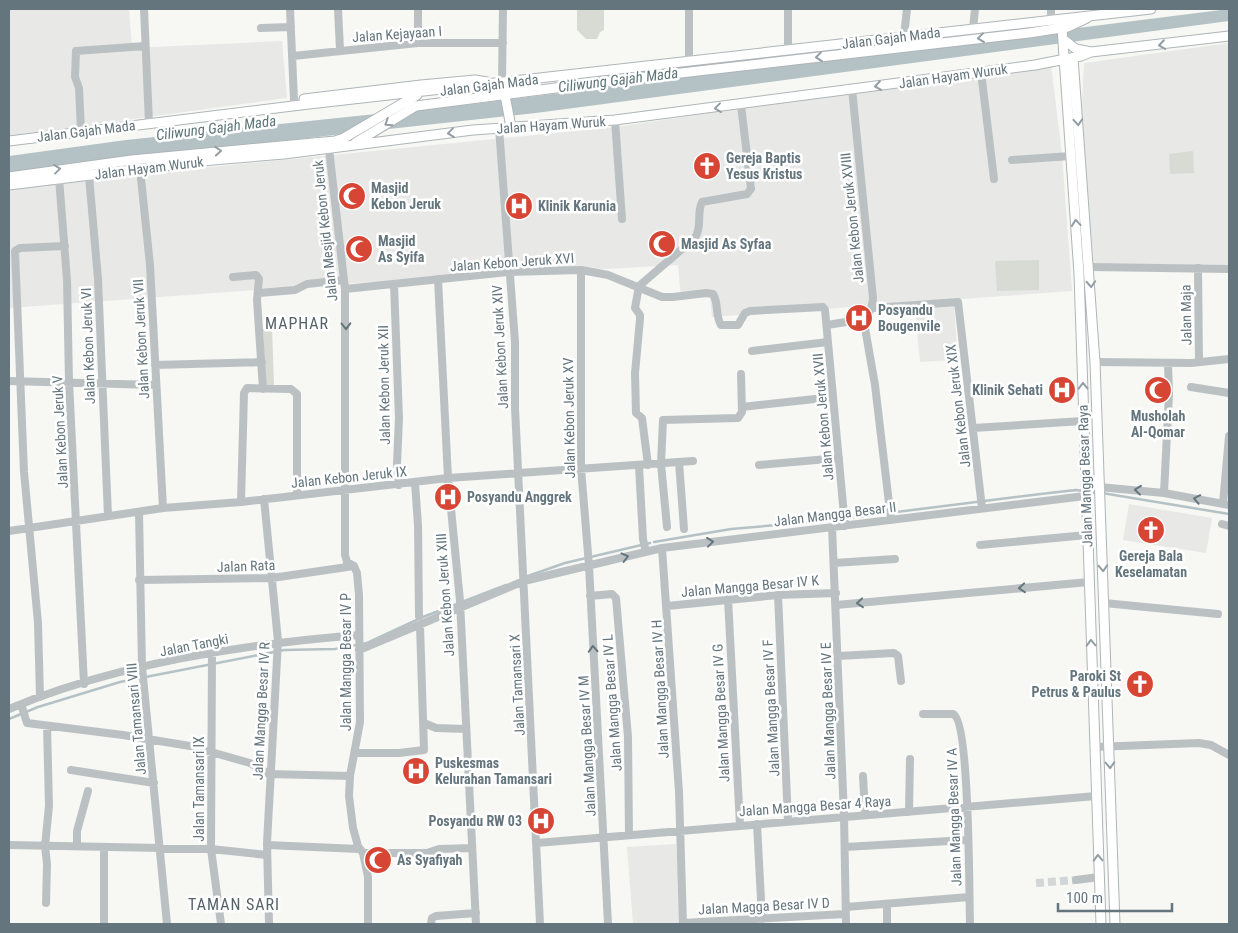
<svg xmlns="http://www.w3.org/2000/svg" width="1238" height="933" font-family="'Roboto Condensed',sans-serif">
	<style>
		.built { fill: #e8e8e7 }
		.green { fill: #d7dbd4 }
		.water { fill: #b5c2c5 }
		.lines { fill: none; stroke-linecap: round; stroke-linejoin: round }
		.stream { stroke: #b5c2c5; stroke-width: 2.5 }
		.minor-tunnel { stroke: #d2d6d6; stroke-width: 8; stroke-dasharray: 8 4; stroke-linecap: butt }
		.major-casing { stroke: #afb5b8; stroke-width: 11 }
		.minor { stroke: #bbc1c3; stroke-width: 8 }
		.major { stroke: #fff; stroke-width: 9 }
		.oneway { stroke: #929ea4 }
		.oneway2 { stroke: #64757d }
		.labels { text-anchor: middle; stroke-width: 5; stroke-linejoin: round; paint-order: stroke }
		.street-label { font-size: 14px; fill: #64757d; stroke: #fff }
		.poi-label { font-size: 14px; font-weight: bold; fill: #64757d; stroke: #fff; text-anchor: start }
		.water-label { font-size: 15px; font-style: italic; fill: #5e7578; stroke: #fff }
		.quarter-label { font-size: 16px; letter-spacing: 1px; fill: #556369; stroke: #fff }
	</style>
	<rect width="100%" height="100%" fill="#f7f7f4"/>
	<path class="built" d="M9 9H129L132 48 282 41 287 98 9 136Z
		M1229 43V268L1083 265 1076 222 1084 63Z
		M1051 65 1062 154 1072 291 712 317 710 297 681 299 678 265 340 284 9 308V187L616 127 981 72Z
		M954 304 958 360 920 362 915 308Z
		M1129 504 1212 518 1206 553 1123 540Z
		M676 844 682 924H633L627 847Z"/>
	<path class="green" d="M577 9H604V30L600 32 597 39H586L577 30Z
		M1193 151 1194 173 1170 174 1169 154Z
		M1039 260V290L997 291 995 261Z
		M272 328 274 385H266L263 329Z"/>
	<path class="water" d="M1229 9V21L536 113 334 135 9 175V156L126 140 481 103Z"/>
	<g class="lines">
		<path class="stream" d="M1102 493 1229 514
			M654 542 731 529 824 521 1049 493 1076 490 1097 493
			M525 577 565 563 650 543
			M9 719 38 707 120 682 284 650 335 649 367 643 423 617 506 585"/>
		<path class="minor-tunnel" d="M1036 883 1076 880"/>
		<g class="major-casing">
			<path id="major" d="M1062 28 1079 274 1101 924
				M1063 39 1076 49 1091 52 1229 36
				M1073 58 1095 362 1115 924
				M504 90 511 127
				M304 99 421 85 475 80 487 82
				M9 141 309 104 1151 9
				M355 143 416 106 602 82 1029 33 1068 27 1087 18
				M9 177 132 160 335 141 344 138 417 95
				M9 185 213 160 284 154 473 130 615 120 1035 65 1081 56 1091 52"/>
		</g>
		<path class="minor" d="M144 9 149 123
			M290 9 294 100
			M338 9 340 50
			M418 9V43
			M1051 20V9
			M261 28 291 27
			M973 29 975 9
			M904 36 907 9
			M788 50V9
			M293 56 418 43H503
			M689 62V9
			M981 72 994 179
			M502 83 503 9
			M852 89 873 298C873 310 865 317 865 328L875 385 891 520
			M615 120 622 219
			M499 128 515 342V408L540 924
			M81 131 79 88 75 77 76 51 145 46
			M329 149 345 289V555L347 562 354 566 357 573 359 595 360 722 350 776 349 796 353 828 358 846 363 853 368 877V924
			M1012 160 1071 156
			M140 169 150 265 163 508
			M89 176 98 279 108 516
			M59 178 67 280 69 382 84 684
			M1090 267 1229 269
			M1198 268 1199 361
			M581 270V468L589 566 608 924
			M233 277 256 275 259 279 257 300 263 389
			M438 279 448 478 460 601 476 924
			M394 284 399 418 397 464 399 485
			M639 286 695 238C703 224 696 215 702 202L747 194 751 189 741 105
			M639 286 635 308 640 315V319L635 373 636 413 642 418 648 465
			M345 289 508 272 581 270 608 275 662 297H673L706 293 713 294C719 303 715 316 721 325H738L745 313 750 311 823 307 825 310 845 526
			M259 293 295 290 307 284 344 280
			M873 308 958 302 982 508
			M827 325 865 319
			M752 351 828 342
			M1095 362 1191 363 1229 359
			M155 365 262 362
			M9 381 156 385
			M1191 387 1229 393
			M742 407 833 397
			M973 428 1083 421
			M679 462 684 529
			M759 465 839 458
			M639 466 643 539 646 552
			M415 483 418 525 419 616
			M1099 487 1164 493 1229 505
			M1164 493 1169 394 1168 363
			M264 499 278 641 267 843 269 924
			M241 502 244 393 247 388 291 389 297 394V495
			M1223 504 1229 436
			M139 512 142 667 167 924
			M1222 524 1229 526
			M667 527 661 464 663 420 738 418 742 412 741 374
			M832 527 844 816 846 924
			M9 531 163 508 241 502 448 478 693 461
			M980 545 1087 535
			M662 548 679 792 683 924
			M834 563 895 559
			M139 580 272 578 354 566
			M778 595 788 821
			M590 596 612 594 616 598 628 737 629 835
			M728 599 740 825
			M1104 603 1218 614
			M836 605 1089 582
			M667 606 778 595 836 593
			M359 650 524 581 662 548 1085 496
			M212 654 211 849 221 924
			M838 656 894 653 898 656 901 681
			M40 697 38 623 24 472 15 251 20 248 65 246
			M21 704 27 723 123 735 190 746 250 763 269 774 350 776
			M9 709C114 664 245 644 359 635
			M923 714H953C970 721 969 897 970 924
			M424 723 436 728 466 729
			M1094 747 1199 743 1211 745 1229 755
			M356 753H399L424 750 420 626
			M71 770 154 783
			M863 776 865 814
			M909 812 910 759
			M757 824 762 919
			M537 843 1096 796
			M9 845 211 849 267 855
			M267 845 359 849
			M77 846V831L88 791
			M845 847 967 840
			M363 853H427L439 849 472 848
			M1076 880 1099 877
			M46 903 47 864 45 846 49 806 47 726
			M846 907 969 897
			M683 923 845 914
			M104 924V847
			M431 924 432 918 436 916 476 913
			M887 924V904"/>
		<use href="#major" class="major"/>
	</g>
	<defs><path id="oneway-chevron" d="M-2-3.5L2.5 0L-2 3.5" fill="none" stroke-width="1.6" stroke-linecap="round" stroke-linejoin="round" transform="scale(1.25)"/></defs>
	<g class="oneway">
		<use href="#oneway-chevron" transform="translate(981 38) rotate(173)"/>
		<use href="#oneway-chevron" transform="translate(1162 45) rotate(172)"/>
		<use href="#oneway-chevron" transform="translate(819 57) rotate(173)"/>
		<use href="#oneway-chevron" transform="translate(878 86) rotate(172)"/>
		<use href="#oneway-chevron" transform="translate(718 108) rotate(173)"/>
		<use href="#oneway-chevron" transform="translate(1078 122) rotate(86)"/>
		<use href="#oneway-chevron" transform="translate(388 123) rotate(147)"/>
		<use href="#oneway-chevron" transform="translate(451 133) rotate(173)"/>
		<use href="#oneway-chevron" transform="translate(218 151) rotate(-5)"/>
		<use href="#oneway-chevron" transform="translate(57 169) rotate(-7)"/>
		<use href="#oneway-chevron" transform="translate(1076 223) rotate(-95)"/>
		<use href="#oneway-chevron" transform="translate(1091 284) rotate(87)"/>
		<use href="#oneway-chevron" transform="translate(1083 386) rotate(-91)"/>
		<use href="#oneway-chevron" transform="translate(1103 568) rotate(87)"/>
		<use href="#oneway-chevron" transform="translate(1091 643) rotate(-92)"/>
		<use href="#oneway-chevron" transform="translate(1110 765) rotate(88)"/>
		<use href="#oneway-chevron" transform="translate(1098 858) rotate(-92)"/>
	</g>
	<g class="oneway2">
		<use href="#oneway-chevron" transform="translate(346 326) rotate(89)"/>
		<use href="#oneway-chevron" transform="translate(1138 490) rotate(-174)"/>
		<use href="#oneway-chevron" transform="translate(1197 499) rotate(-169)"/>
		<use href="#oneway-chevron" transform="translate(710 542) rotate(-7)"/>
		<use href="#oneway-chevron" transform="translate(625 557) rotate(-14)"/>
		<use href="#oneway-chevron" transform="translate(1022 588) rotate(175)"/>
		<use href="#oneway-chevron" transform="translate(860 603) rotate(175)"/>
		<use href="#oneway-chevron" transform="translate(593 649) rotate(-93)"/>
	</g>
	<defs>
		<g id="church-disc" transform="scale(1.4375)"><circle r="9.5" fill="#d74634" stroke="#fff"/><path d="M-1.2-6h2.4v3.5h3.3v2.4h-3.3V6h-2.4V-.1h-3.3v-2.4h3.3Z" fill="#fff"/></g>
		<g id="mosque-disc" transform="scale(1.4375)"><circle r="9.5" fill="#d74634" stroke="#fff"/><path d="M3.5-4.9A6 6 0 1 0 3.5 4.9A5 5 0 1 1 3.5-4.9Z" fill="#fff"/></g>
		<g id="hospital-disc" transform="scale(1.4375)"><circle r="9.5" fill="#d74634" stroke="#fff"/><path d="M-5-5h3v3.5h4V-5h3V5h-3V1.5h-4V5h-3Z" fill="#fff"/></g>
	</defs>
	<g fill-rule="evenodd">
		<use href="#church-disc" x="707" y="166"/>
		<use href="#mosque-disc" x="352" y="196"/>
		<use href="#hospital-disc" x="519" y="206"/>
		<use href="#mosque-disc" x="662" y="244"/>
		<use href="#mosque-disc" x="359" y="249"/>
		<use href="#hospital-disc" x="859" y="318"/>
		<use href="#hospital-disc" x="1062" y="390"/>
		<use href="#mosque-disc" x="1158" y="390"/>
		<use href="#hospital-disc" x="448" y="497"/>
		<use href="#church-disc" x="1151" y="530"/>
		<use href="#church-disc" x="1140" y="684"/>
		<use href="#hospital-disc" x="416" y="771"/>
		<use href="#hospital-disc" x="541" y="821"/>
		<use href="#mosque-disc" x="378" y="860"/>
	</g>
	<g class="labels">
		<g class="street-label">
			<text transform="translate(397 34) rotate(-4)" y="5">Jalan Kejayaan I</text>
			<text transform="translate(891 38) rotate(-7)" y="5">Jalan Gajah Mada</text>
			<text transform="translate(953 76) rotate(-8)" y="5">Jalan Hayam Wuruk</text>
			<text transform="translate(489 85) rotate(-7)" y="5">Jalan Gajah Mada</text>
			<text transform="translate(551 125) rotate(-4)" y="5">Jalan Hayam Wuruk</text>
			<text transform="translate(86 131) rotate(-7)" y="5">Jalan Gajah Mada</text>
			<text transform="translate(149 168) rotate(-7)" y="5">Jalan Hayam Wuruk</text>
			<text transform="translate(852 218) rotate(-96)" y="5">Jalan Kebon Jeruk XVIII</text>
			<text transform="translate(325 231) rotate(-96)" y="5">Jalan Mesjid Kebon Jeruk</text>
			<text transform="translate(512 262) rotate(-4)" y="5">Jalan Kebon Jeruk XVI</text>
			<text transform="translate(1186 315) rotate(-91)" y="5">Jalan Maja</text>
			<text transform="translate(141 339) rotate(-93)" y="5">Jalan Kebon Jeruk VII</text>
			<text transform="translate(88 346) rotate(-92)" y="5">Jalan Kebon Jeruk VI</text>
			<text transform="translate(500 347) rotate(-93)" y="5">Jalan Kebon Jeruk XIV</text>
			<text transform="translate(384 385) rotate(-91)" y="5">Jalan Kebon Jeruk XII</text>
			<text transform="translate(958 406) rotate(-97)" y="5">Jalan Kebon Jeruk XIX</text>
			<text transform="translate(823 417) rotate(-95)" y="5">Jalan Kebon Jeruk XVII</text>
			<text transform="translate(569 418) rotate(-91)" y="5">Jalan Kebon Jeruk XV</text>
			<text transform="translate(60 432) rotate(-93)" y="5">Jalan Kebon Jeruk V</text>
			<text transform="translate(1085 476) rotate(-92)" y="5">Jalan Mangga Besar Raya</text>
			<text transform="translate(349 477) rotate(-6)" y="5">Jalan Kebon Jeruk IX</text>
			<text transform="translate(835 514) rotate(-7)" y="5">Jalan Mangga Besar II</text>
			<text transform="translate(246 566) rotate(-2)" y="5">Jalan Rata</text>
			<text transform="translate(750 586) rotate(-5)" y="5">Jalan Mangga Besar IV K</text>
			<text transform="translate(445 595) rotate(-94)" y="5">Jalan Kebon Jeruk XIII</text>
			<text transform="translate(194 645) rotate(-11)" y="5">Jalan Tangki</text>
			<text transform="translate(346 662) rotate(-90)" y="5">Jalan Mangga Besar IV P</text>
			<text transform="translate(517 685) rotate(-93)" y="5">Jalan Tamansari X</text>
			<text transform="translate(660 689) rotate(-93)" y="5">Jalan Mangga Besar IV H</text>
			<text transform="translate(612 703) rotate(-94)" y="5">Jalan Mangga Besar IV L</text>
			<text transform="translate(771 708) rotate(-93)" y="5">Jalan Mangga Besar IV F</text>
			<text transform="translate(261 711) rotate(-87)" y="5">Jalan Mangga Besar IV R</text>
			<text transform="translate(828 711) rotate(-92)" y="5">Jalan Mangga Besar IV E</text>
			<text transform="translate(721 713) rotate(-93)" y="5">Jalan Mangga Besar IV G</text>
			<text transform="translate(136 719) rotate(-95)" y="5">Jalan Tamansari VIII</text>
			<text transform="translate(587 746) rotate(-93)" y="5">Jalan Mangga Besar IV M</text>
			<text transform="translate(199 789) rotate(-90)" y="5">Jalan Tamansari IX</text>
			<text transform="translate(815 806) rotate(-4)" y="5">Jalan Mangga Besar 4 Raya</text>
			<text transform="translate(954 817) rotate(-92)" y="5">Jalan Mangga Besar IV A</text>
			<text transform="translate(764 906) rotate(-3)" y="5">Jalan Magga Besar IV D</text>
		</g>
		<g class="poi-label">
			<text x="726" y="163">Gereja Baptis<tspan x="726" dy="16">Yesus Kristus</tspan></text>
			<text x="371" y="193">Masjid<tspan x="371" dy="16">Kebon Jeruk</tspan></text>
			<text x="538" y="211">Klinik Karunia</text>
			<text x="378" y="246">Masjid<tspan x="378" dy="16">As Syifa</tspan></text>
			<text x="681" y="249">Masjid As Syfaa</text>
			<text x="878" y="315">Posyandu<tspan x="878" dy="16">Bougenvile</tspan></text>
			<text x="1043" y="395" text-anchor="end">Klinik Sehati</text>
			<text x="1158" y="421" text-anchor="middle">Musholah<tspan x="1158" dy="16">Al-Qomar</tspan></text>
			<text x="467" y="502">Posyandu Anggrek</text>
			<text x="1151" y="561" text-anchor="middle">Gereja Bala<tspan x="1151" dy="16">Keselamatan</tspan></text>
			<text x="1121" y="681" text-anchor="end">Paroki St<tspan x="1121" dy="16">Petrus &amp; Paulus</tspan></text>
			<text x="435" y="768">Puskesmas<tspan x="435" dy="16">Kelurahan Tamansari</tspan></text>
			<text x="522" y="826" text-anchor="end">Posyandu RW 03</text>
			<text x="397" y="865">As Syafiyah</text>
		</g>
		<g class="water-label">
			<text transform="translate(618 80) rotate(-7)" y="5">Ciliwung Gajah Mada</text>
			<text transform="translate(216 128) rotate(-7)" y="5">Ciliwung Gajah Mada</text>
		</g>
		<g class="quarter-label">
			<text x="297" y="329">MAPHAR</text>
			<text x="234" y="910">TAMAN SARI</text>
		</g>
	</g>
	<rect width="1238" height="933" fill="none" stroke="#64757d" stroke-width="20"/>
	<path d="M1058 903v8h114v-8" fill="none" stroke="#64757d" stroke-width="2.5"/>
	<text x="1066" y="903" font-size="15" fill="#64757d" stroke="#ffffff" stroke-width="4" paint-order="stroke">100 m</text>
</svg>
